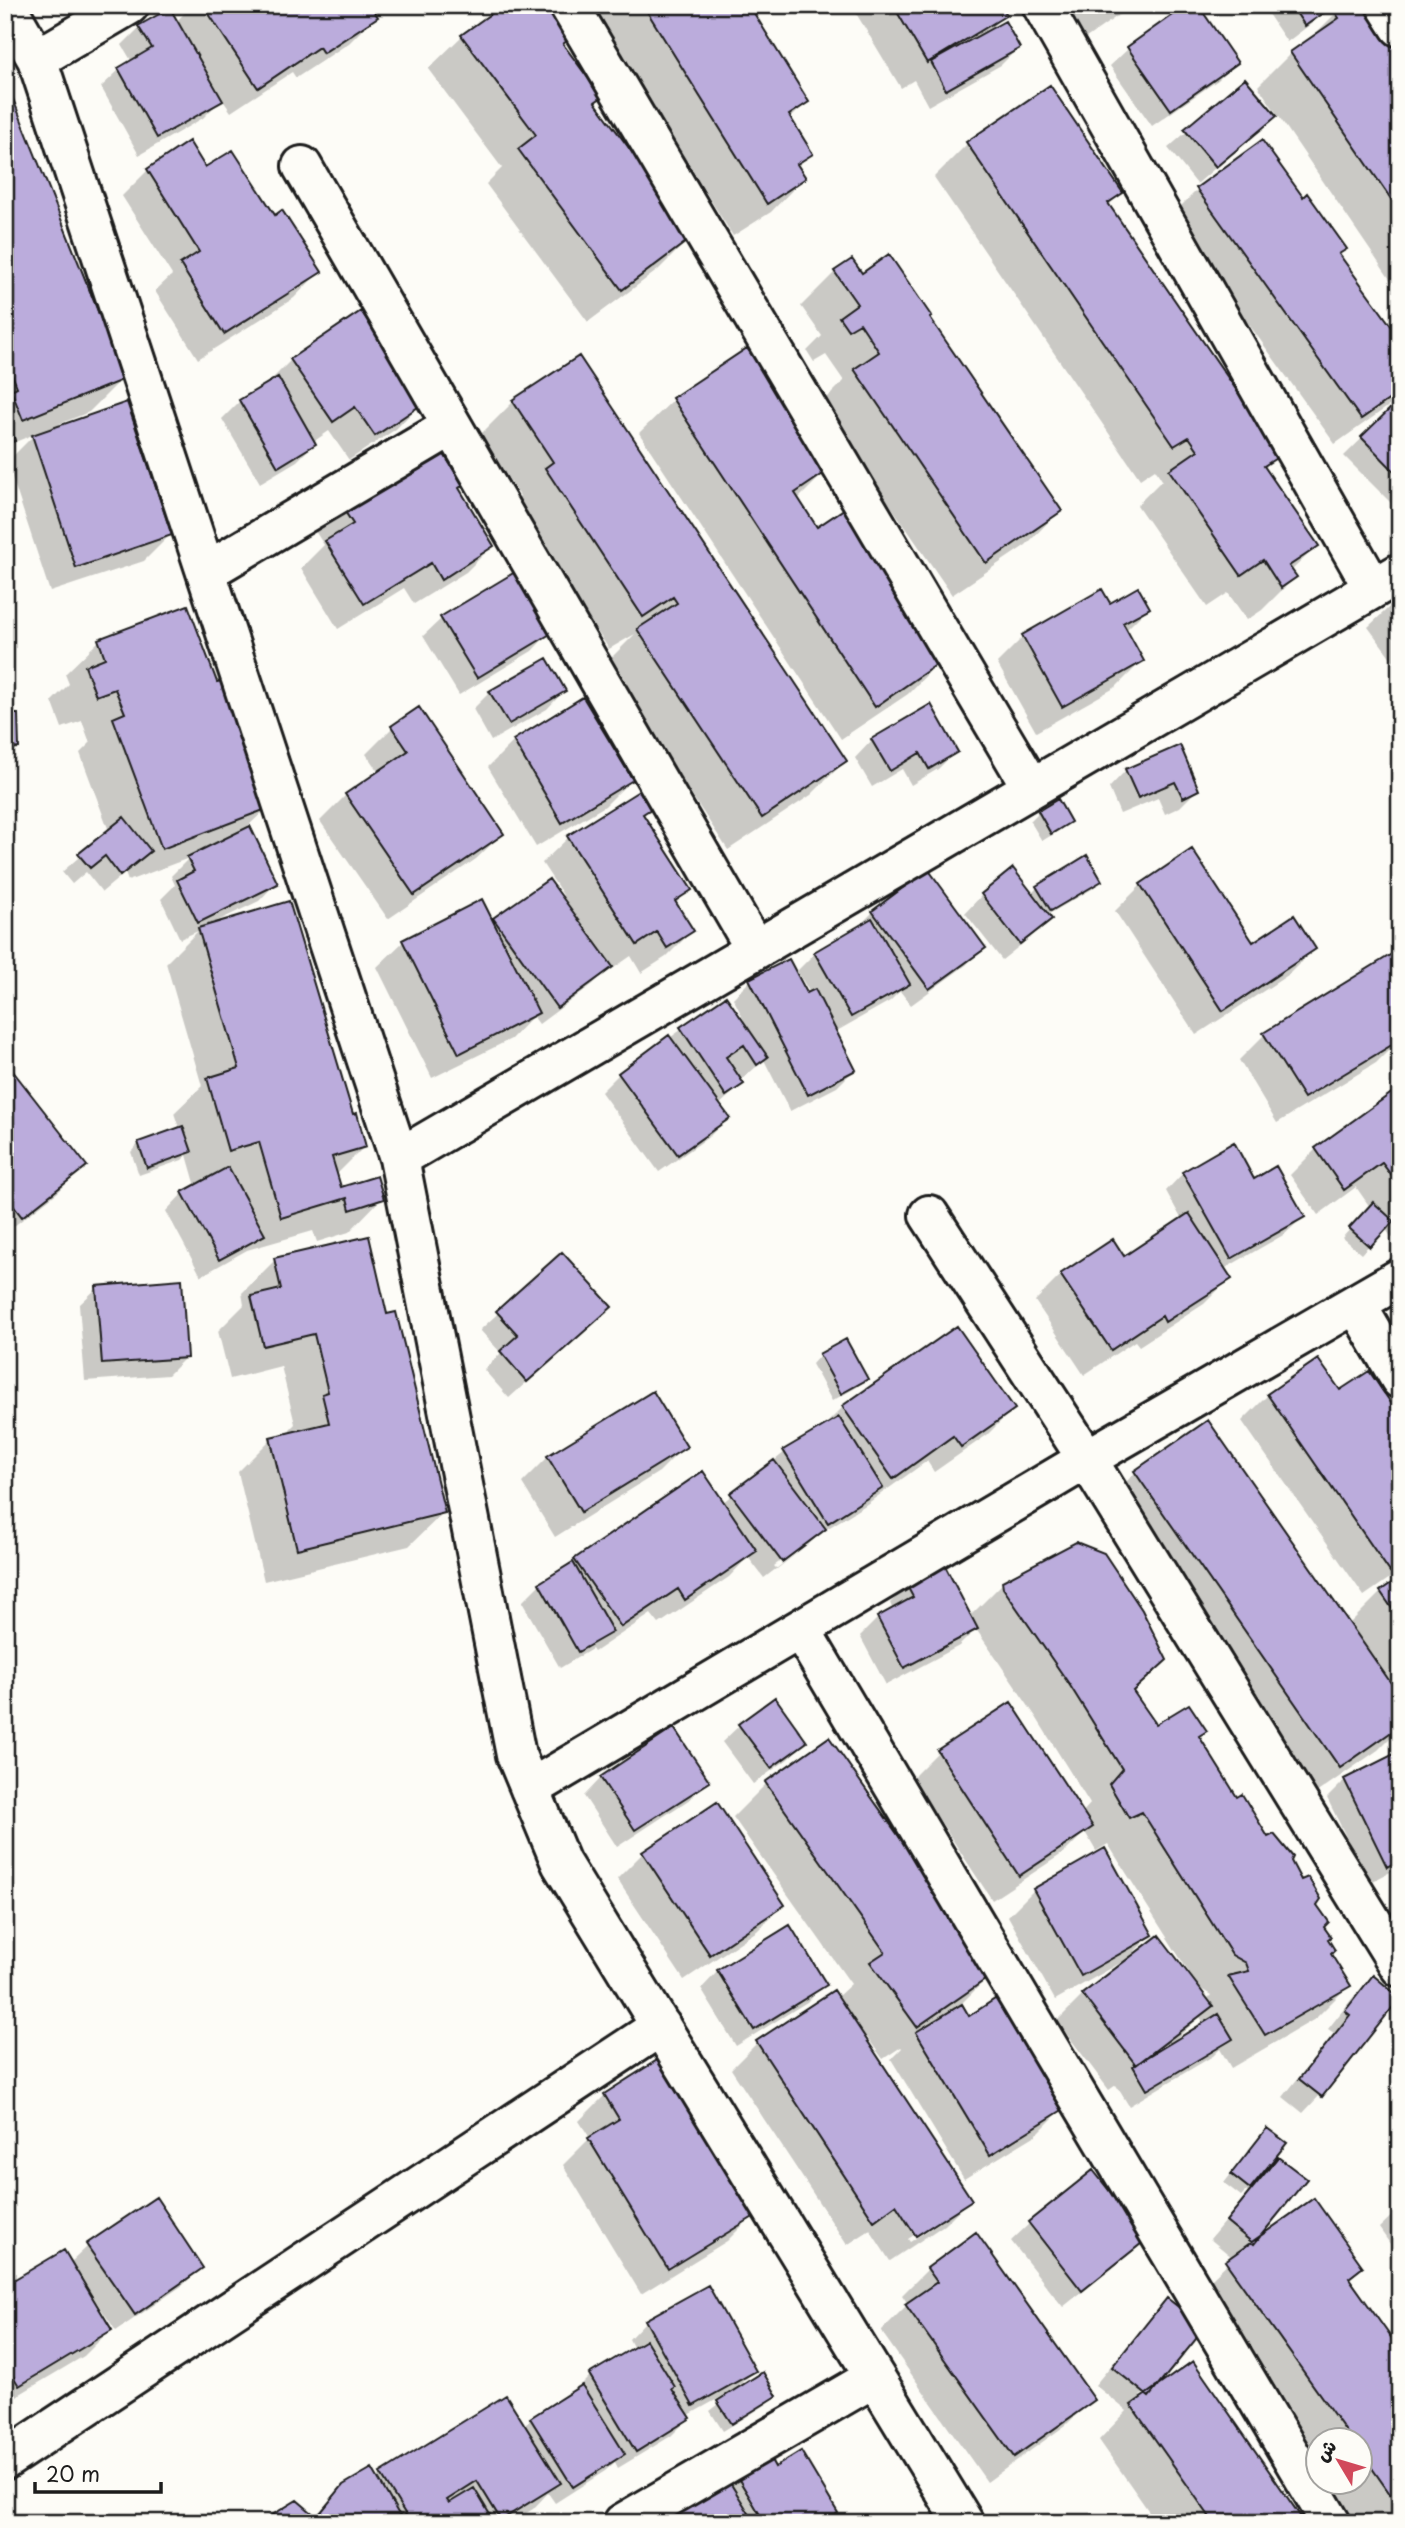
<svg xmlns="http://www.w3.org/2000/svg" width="1405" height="2528" font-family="'Playpen Sans','Playpen Sans Arabic',sans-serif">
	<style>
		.shadow { fill: #0003; fill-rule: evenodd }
		.building { fill: #bbacdc; stroke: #1c1c1c; stroke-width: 2 }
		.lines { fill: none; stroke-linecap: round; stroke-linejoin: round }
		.minor-casing { stroke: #1c1c1c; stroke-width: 44 }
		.minor { stroke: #fdfcf7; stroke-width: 38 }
	</style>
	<rect width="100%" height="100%" fill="#fdfcf7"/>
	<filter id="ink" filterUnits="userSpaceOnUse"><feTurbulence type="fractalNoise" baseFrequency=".0143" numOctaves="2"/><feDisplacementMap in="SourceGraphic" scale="14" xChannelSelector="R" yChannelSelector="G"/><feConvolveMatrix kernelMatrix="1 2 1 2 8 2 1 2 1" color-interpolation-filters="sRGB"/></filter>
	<g filter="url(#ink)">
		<path class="shadow" d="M192 5H387L374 15 375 17 349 43 296 78 292 72 231 112 222 99 203 118 139 155 101 87 119 70 132 62 122 45 140 27 176 22Z
			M589 5H747L807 102 789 120 811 154 797 167 804 178 771 212 733 236Z
			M851 5H999L1004 15 987 32 1018 48 1001 65 928 106 914 80 901 88Z
			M1053 5H1133L1079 43Z
			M1189 5 1236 63 1218 80 1152 126 1110 66 1128 49Z
			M1262 5H1336L1287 42Z
			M1347 5 1400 59V294L1258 86 1291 53 1306 43 1336 13Z
			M576 32 562 46 594 103 692 236 658 270 588 322 486 184 502 168 428 69 462 36Z
			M1245 81 1274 116 1197 184 1168 148Z
			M5 84 123 378 89 412 59 424 170 535 144 561 50 592 7 462 35 434 10 444 5 449Z
			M1049 87 1121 193 1108 206 1278 454 1264 469 1317 546 1291 571 1295 577 1262 610 1247 620 1228 593 1207 607 1137 505 1162 480 1155 469 1140 479 934 177 967 144Z
			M1262 143 1303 199 1345 249 1338 255 1400 342V398L1335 444 1171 216 1197 190Z
			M148 170H205L274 218 319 272 294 298 198 359 155 291 172 275 122 196Z
			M852 261 862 275 928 319 1059 511 1026 545 952 595 821 404 844 381 826 355 814 362 807 351 822 336 801 306 835 272Z
			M360 313 421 403 396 429 349 460 329 431 313 442 314 444 297 461 260 483 222 419 240 401 265 386 291 360Z
			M746 351 827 470 797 500 817 529 941 660 908 694 841 739 639 433 673 400Z
			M578 358 845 761 811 795 728 850 605 664 635 634 609 649 512 503 520 496 480 435 513 402Z
			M1400 401V499L1393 505 1344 456Z
			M457 489 492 546 466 572 414 604 404 588 338 629 301 568 324 545 315 531 341 505Z
			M514 575 549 633 532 651 459 695 423 636 441 619Z
			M1400 597V670L1368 627Z
			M1110 605 1148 608 1125 631 1142 661 1116 687 1036 732 997 663 1023 637Z
			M99 641 267 808 248 826 276 883 259 901 211 924 351 1116 364 1147 336 1175 340 1189 382 1198 349 1232 317 1242 313 1231 247 1250 201 1276 166 1211 183 1193 202 1181 195 1183 187 1155 182 1160 139 1175 131 1152 139 1143 179 1128 174 1113 202 1086 166 963 198 931 180 939 161 899 175 885 171 876 189 858 128 881 125 873 102 892 86 872 72 884 62 872 109 831 80 753 90 743 82 721 62 728 52 701 69 684 65 674Z
			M564 691 547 709 491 741 473 709 490 692Z
			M419 709 502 834 476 859 388 919 320 821 346 795 379 773 366 754 392 728Z
			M5 716 17 747 9 756H5Z
			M872 740 956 751 938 769 911 785 902 769 872 787 855 758Z
			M514 741 631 780 605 806 536 847 488 767Z
			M1179 747 1197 790 1180 807 1165 814 1158 798 1120 814 1109 788 1126 770Z
			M1057 801 1068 822 1060 830 1042 841 1030 821 1039 812Z
			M652 807 642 816 689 890 675 904 692 931 666 957 641 973 631 956 611 970 609 968 593 984 539 1024 533 1016 511 1039 432 1078 377 967 403 942 492 922 549 881 560 897 563 895 542 863 568 838Z
			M1100 881 1092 889 1047 915 1050 919 1032 936 1002 960 965 913 982 895 1031 894 1038 887Z
			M1141 885 1253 944 1314 949 1288 975 1196 1035 1115 911Z
			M873 912 983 947 966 965 911 1005 900 991 890 1001 835 1032 854 1070 837 1087 790 1111 764 1060 740 1081 742 1084 718 1106 727 1118 710 1136 659 1172 601 1092 619 1074 726 998 742 1021 744 1020 733 998 750 981 806 996 810 993 797 971 815 953 855 930Z
			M1400 951V1047L1397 1042 1376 1063 1277 1123 1239 1060 1265 1034Z
			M5 1064 84 1166 58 1192 5 1233Z
			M1400 1090V1233L1392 1238 1385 1228 1361 1254 1342 1238 1370 1207 1356 1187 1318 1215 1290 1175 1316 1149Z
			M1183 1173 1253 1181 1303 1217 1285 1234 1224 1269 1230 1278 1204 1304 1139 1346 1135 1341 1084 1375 1035 1301 1061 1275 1123 1259 1182 1220 1166 1191Z
			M562 1254 592 1324 509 1398 484 1370 501 1353 480 1330Z
			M275 1260 386 1317 443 1513 409 1546 264 1581 238 1472 271 1439 291 1434 290 1429 295 1424 281 1366 230 1379 218 1331 244 1305 242 1293Z
			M97 1288 186 1357 168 1375 85 1381 79 1305Z
			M820 1355 865 1379 857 1387 832 1401 812 1364Z
			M1268 1395 1400 1419V1571L1364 1596 1242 1421Z
			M843 1407 1013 1409 987 1435 934 1472 927 1461 864 1506 820 1533 807 1546V1541L774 1566 777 1569 806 1546 764 1578 748 1557 729 1577 659 1624 651 1614 594 1652 592 1649 560 1668 522 1602 540 1584 568 1567 575 1560 722 1503 785 1452 820 1430Z
			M685 1446 659 1472 555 1537 522 1483 548 1457Z
			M1136 1472 1348 1625 1381 1592 1400 1579V1728L1378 1750 1306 1800 1102 1506Z
			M1003 1583 1165 1660 1132 1692 1155 1726 1205 1731 1198 1738 1237 1799 1267 1839 1289 1861 1314 1905 1330 1953 1348 1986 1315 2019 1231 2068 1220 2049 1213 2056 1129 2106 1116 2085 1109 2090 1057 2021 1083 1995 1123 1964 1122 1962 1055 2000 1008 1916 1034 1890 1151 1935 1129 1957 1130 1959 1190 1979 1192 1977 1108 1844 1096 1851 1085 1832 1065 1852 992 1900 912 1778 938 1752 1082 1813 1090 1804 1036 1717 976 1629 959 1646 886 1685 860 1636 878 1618 893 1610 890 1603 908 1586 970 1616ZM1196 1986 1211 1995 1206 2000ZM1200 2017 1205 2025 1172 2045 1171 2043Z
			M740 1725 805 1742 788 1759 753 1784 722 1742Z
			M1400 1753V1867L1369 1883 1327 1798 1345 1780Z
			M601 1778 707 1782 690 1799 617 1847 584 1796Z
			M766 1784 993 1972 960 2005 968 2018 1062 2109 1036 2135 964 2179 891 2059 902 2048 901 2047 883 2059 867 2037 864 2039 970 2199 944 2225 890 2261 870 2230 847 2245 731 2069 757 2043 834 1992 837 1997 851 1984 733 1817ZM942 2217V2221L910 2242 908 2239Z
			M643 1853 783 1905 757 1931 684 1980 617 1879Z
			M718 1971 824 1984 807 2002 736 2046 701 1989Z
			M1373 1977 1320 2095 1303 2113 1283 2097 1334 2033 1328 2029 1355 1995Z
			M605 2095 753 2215 727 2241 641 2294 563 2165 590 2138 579 2121Z
			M1259 2138V2175L1261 2176 1278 2159 1254 2241 1361 2267 1348 2280 1400 2353V2523H1353L1325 2482H1360V2440H1318V2472L1193 2296 1233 2258 1210 2239 1248 2193 1246 2191 1241 2196 1224 2183Z
			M1092 2173 1145 2239 1127 2256 1063 2307 1011 2241 1029 2224Z
			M1400 2208V2258L1379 2228Z
			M976 2235 1092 2399 1066 2425 987 2482 881 2331 908 2304 902 2295 928 2269Z
			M88 2246 201 2268 183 2285 116 2331 94 2298 92 2300 110 2330 84 2356 5 2403V2287L70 2263Z
			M1167 2300 1151 2389 1140 2396 1303 2523H1157L1099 2440 1127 2411 1095 2385 1150 2318Z
			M646 2321 754 2371 733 2391 775 2395 767 2404 723 2431 710 2411 732 2394 730 2392 687 2416 689 2418 671 2436 618 2468 615 2462 605 2471 555 2503 548 2493 533 2509 510 2523H263L314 2517 344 2487 377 2479 381 2474 524 2426 531 2419 574 2392 590 2376 634 2349 629 2339Z
			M774 2469 836 2513 826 2523H668L731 2487 739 2479Z"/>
		<path class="building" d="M203 5H370L378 17 323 53 319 47 258 88Z
			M503 5H559L579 32 563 44 602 97 595 102 694 236 622 290 518 149 536 135 461 35Z
			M643 5H749L809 102 789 115 813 154 797 164 806 178 767 204Z
			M893 5H1001L1007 15 927 63Z
			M1186 5H1198L1238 63 1171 110 1127 47Z
			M1291 5H1335L1305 26Z
			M1344 5H1365L1400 56V212L1290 52 1339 18 1335 12Z
			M170 8 223 101 157 138 118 68 152 48 138 26Z
			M1005 21 1020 48 946 90 931 62Z
			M1245 78 1277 116 1216 167 1184 129Z
			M5 79 125 379 23 420 11 390 17 387 5 357V335L7 334 5 329Z
			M1050 85 1123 193 1108 203 1281 455 1264 466 1319 546 1289 566 1297 577 1281 588 1263 560 1241 575 1169 470 1198 450 1189 437 1174 446 966 142Z
			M1262 140 1303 197 1307 193 1347 249 1339 254 1400 338V392L1361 419 1196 188Z
			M189 141 205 167 233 150 275 215 282 210 322 272 224 334 180 264 199 252 147 169Z
			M889 254 932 317 930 318 1062 511 986 563 854 369 879 352 860 323 848 330 839 317 857 304 834 271 852 259 862 273Z
			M361 311 424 403 375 436 355 407 333 422 290 359Z
			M747 348 829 470 795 493 817 527 844 509 943 660 875 707 672 398Z
			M579 356 847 761 762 818 637 629 677 603 673 597 643 617 545 468 553 462 512 400Z
			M278 377 316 444 278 467 239 400Z
			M1400 399V477L1361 437Z
			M127 402 172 535 76 568 32 435Z
			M5 410 15 441 5 444Z
			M437 443 463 485 459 488 494 546 441 580 431 563 364 604 325 541 353 524 340 504Z
			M515 572 552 633 477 678 440 617Z
			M1138 587 1150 608 1123 623 1144 661 1062 707 1022 635 1102 589 1110 603Z
			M1400 595V609L1393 600Z
			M188 605 217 682 221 681 269 808 162 849 113 718 125 713 115 689 96 696 85 666 105 658 98 639Z
			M547 658 566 691 509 724 489 691Z
			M583 697 633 780 562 823 513 740Z
			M931 704 958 752 929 769 920 753 890 771 871 739Z
			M419 707 504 834 414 895 345 794 408 751 391 726Z
			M5 714H18L19 748 5 749Z
			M1180 745 1199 790 1183 798 1175 782 1138 798 1125 769Z
			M642 789 654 807 643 814 692 890 675 901 694 931 667 948 657 932 637 945 567 836Z
			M1058 799 1071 822 1051 834 1038 811Z
			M124 817 151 851 120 876 105 856 90 868 78 854Z
			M250 826 278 884 198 923 177 880 194 871 187 857Z
			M1192 849 1253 942 1294 915 1316 949 1223 1011 1140 884Z
			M1087 855 1102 881 1051 911 1036 886Z
			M1013 868 1052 919 1020 944 981 894Z
			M928 869 986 948 929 989 872 911Z
			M549 879 613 967 557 1008 493 918Z
			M482 899 539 1013 459 1054 402 940Z
			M289 901 353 1114 357 1113 366 1147 332 1157 341 1187 377 1176 384 1199 350 1210 347 1198 281 1218 259 1142 228 1151 207 1078 239 1068 198 928Z
			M872 918 910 984 851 1017 814 952Z
			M1400 949V1026L1398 1028 1400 1040 1304 1098 1263 1033Z
			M789 959 807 993 815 989 856 1070 808 1095 749 979Z
			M726 996 768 1057 757 1065 744 1045 726 1057 744 1084 726 1096 680 1027Z
			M669 1035 730 1118 678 1155 618 1073Z
			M5 1061 87 1166 22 1217 5 1195Z
			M1400 1087V1187L1382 1163 1344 1190 1315 1148Z
			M183 1126 192 1152 147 1168 138 1142Z
			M1234 1142 1254 1179 1276 1166 1305 1217 1231 1259 1182 1172Z
			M228 1167 265 1235 219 1260 182 1192Z
			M1373 1202 1394 1221 1370 1247 1349 1228Z
			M1189 1213 1232 1279 1165 1322 1162 1316 1111 1350 1060 1274 1113 1239 1124 1256Z
			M369 1236 387 1314 396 1312 445 1513 297 1549 270 1437 329 1423 322 1394 328 1392 314 1334 263 1346 251 1296 281 1289 274 1258Z
			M562 1252 612 1307 527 1382 500 1351 518 1335 496 1311Z
			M182 1279 187 1358 102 1364 96 1286Z
			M957 1326 1015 1409 961 1447 953 1436 893 1479 842 1406Z
			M846 1339 868 1379 841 1394 819 1354Z
			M1318 1359 1340 1390 1369 1371 1400 1416V1565L1390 1572 1267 1394Z
			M653 1391 687 1447 581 1512 547 1456Z
			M839 1417 883 1488 828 1523 783 1450Z
			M1208 1420 1400 1696V1726L1340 1768 1134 1471Z
			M774 1460 826 1529 782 1562 730 1493Z
			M703 1471 757 1551 685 1600 678 1589 621 1627 574 1559Z
			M1076 1542 1104 1553 1142 1610 1167 1660 1133 1691 1156 1724 1189 1704 1207 1731 1199 1736 1237 1797 1242 1794 1268 1837 1274 1834 1293 1857 1291 1861 1301 1880 1308 1877 1321 1899 1317 1905 1329 1922 1324 1927 1331 1937 1328 1939 1335 1950 1331 1954 1351 1986 1265 2035 1228 1976 1249 1971 1246 1963 1232 1955 1142 1812 1129 1818 1109 1784 1122 1769 1069 1684 1003 1588 1002 1581Z
			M573 1562 613 1632 578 1652 539 1583Z
			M944 1564 978 1629 904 1668 877 1617 913 1597 906 1584Z
			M1400 1577V1620L1380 1591Z
			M775 1697 807 1742 771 1768 738 1724Z
			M1011 1702 1093 1827 1019 1876 937 1750Z
			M674 1728 710 1782 635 1830 600 1777Z
			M829 1737 995 1973 917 2027 870 1962 885 1952 765 1782Z
			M1400 1751V1860L1387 1867 1344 1779Z
			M717 1802 785 1905 710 1955 642 1852Z
			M1105 1848 1153 1935 1081 1976 1033 1889Z
			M790 1925 827 1985 754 2030 717 1970Z
			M1159 1935 1213 2006 1136 2065 1082 1994Z
			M1373 1975 1400 1998 1322 2097 1299 2079 1350 2015 1345 2011Z
			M834 1990 972 2200 916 2236 896 2205 874 2221 756 2041Z
			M998 1997 1064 2109 990 2155 916 2032 962 2004 969 2016Z
			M1218 2014 1233 2039 1147 2090 1133 2066Z
			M659 2059 755 2216 668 2269 588 2138 619 2119 604 2094Z
			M1267 2128 1287 2143 1250 2189 1231 2174Z
			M1278 2157 1307 2179 1254 2244 1226 2221Z
			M1093 2170 1147 2239 1082 2291 1028 2222Z
			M156 2197 203 2268 135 2315 86 2244Z
			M1314 2198 1363 2267 1349 2278 1400 2350V2508L1360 2451V2440H1352L1225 2261Z
			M976 2232 1095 2400 1014 2457 905 2304 937 2282 927 2268Z
			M64 2250 112 2330 19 2386 5 2363V2285Z
			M708 2285 756 2371 693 2406 645 2320Z
			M1167 2298 1205 2328 1149 2397 1112 2367Z
			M646 2340 675 2387 672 2389 691 2418 636 2452 589 2374Z
			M1193 2361 1305 2523H1214L1131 2405Z
			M763 2372 777 2396 732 2424 717 2401Z
			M582 2385 625 2454 573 2487 530 2418Z
			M506 2395 561 2483 501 2520 477 2481 447 2500 449 2503 474 2488 495 2523H411L380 2473Z
			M801 2451 838 2513 822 2523H765L738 2478 770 2458 775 2467Z
			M372 2468 398 2513 407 2523H259L297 2500 317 2517 343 2485Z
			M729 2481 755 2523H675L671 2517Z"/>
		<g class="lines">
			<g class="minor-casing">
				<path id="minor" d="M6 5 37 59 399 1158 516 1755 561 1863 964 2523
					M569 5 1032 788
					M1042 5 1373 588
					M1386 5 1400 27
					M37 59 129 5
					M302 166 755 949
					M207 571 452 426
					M399 1158 1400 573
					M929 1215 1087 1459 1400 1967
					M1356 1304 1400 1379
					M801 1630 1331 2523
					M530 1789 1087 1459 1400 1278
					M5 2460 661 2026
					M623 2523 875 2377"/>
			</g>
			<use href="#minor" class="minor"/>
		</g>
	</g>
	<rect width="1405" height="2528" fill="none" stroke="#fdfcf7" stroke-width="28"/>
	<rect x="14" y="14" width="1377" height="2500" fill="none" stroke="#1c1c1c" stroke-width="2.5" filter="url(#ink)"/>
	<g transform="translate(1339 2461) rotate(308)"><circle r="33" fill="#fdfcf7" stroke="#a3a29f" stroke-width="2"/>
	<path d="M0-5L12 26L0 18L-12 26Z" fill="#d1495b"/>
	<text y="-10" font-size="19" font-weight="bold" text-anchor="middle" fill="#1c1c1c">ش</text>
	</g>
	<path d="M35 2482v10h126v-10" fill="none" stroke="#1c1c1c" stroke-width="3.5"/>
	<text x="46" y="2482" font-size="21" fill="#1c1c1c" stroke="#fdfcf7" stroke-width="5" paint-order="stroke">20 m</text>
</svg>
